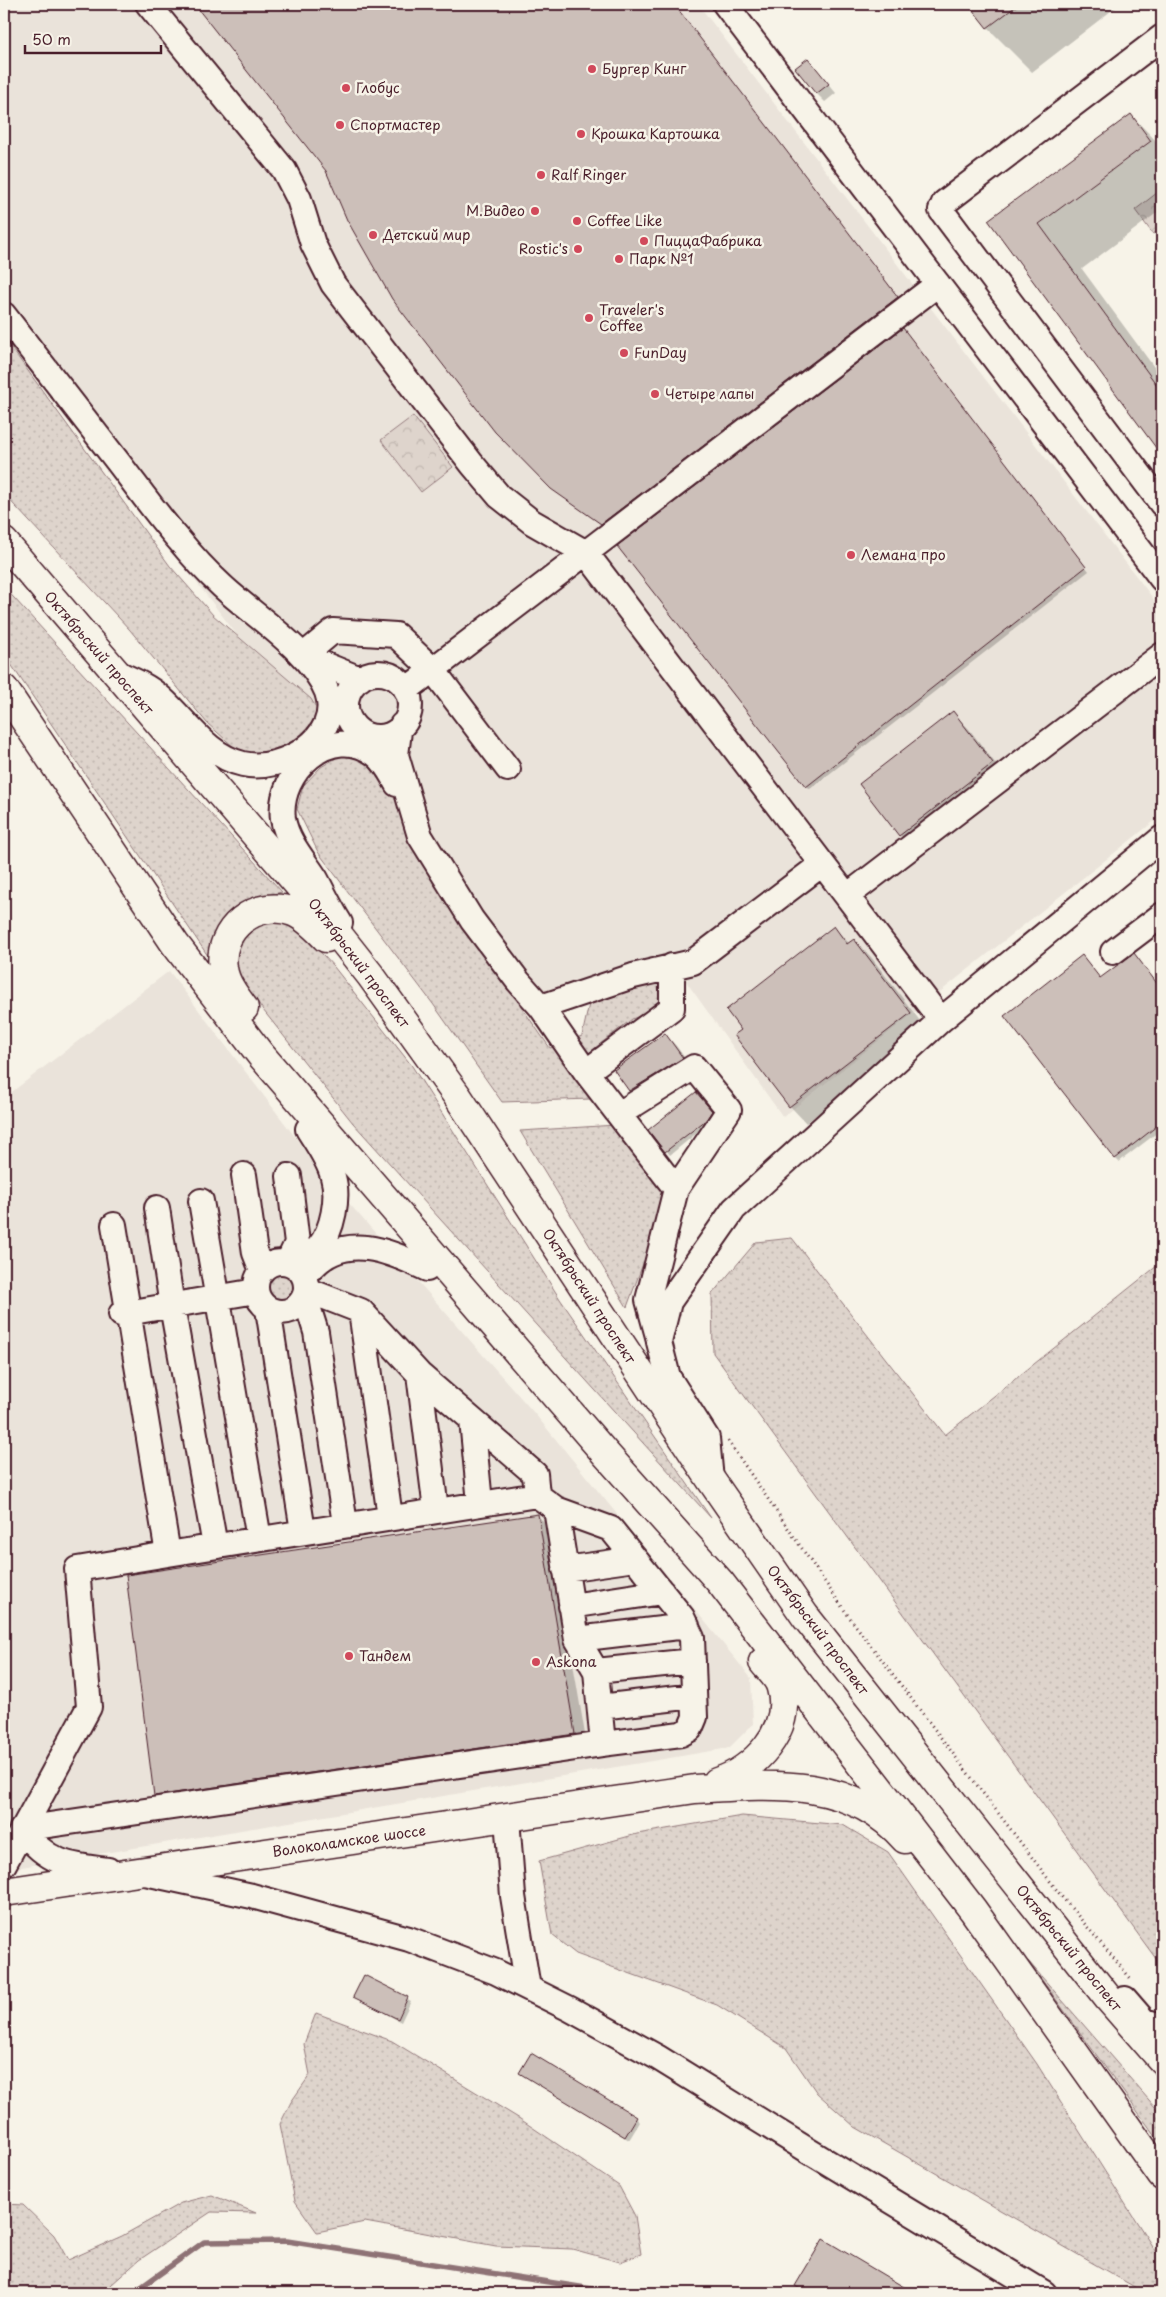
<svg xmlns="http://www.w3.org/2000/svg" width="1166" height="2297" font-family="'Playpen Sans',sans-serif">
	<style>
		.built { fill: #eae3da }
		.grass { fill: url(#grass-dots); stroke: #947a7c }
		.forest { fill: url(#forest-crowns); stroke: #947a7c }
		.shadow { fill: #0003 }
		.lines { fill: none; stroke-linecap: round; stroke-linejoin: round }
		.stream { stroke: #8e7275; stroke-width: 5.5 }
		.building { fill: #ccbfb9; stroke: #4a1f2b }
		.minor-casing { stroke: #4a1f2b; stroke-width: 28 }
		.major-casing { stroke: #4a1f2b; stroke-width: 31 }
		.path { stroke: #4a1f2b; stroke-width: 3; stroke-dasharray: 1 4; stroke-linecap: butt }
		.minor { stroke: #f7f3e8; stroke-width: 24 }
		.major { stroke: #f7f3e8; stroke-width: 28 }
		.poi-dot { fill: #d1495b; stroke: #f7f3e8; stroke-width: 2 }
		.labels { text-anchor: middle; stroke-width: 5; stroke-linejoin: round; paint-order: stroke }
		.poi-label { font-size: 14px; fill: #4a1f2b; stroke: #f7f3e8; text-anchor: start }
		.street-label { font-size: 14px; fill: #4a1f2b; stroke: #f7f3e8 }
	</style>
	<defs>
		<pattern id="grass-dots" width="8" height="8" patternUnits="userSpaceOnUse" patternTransform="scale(1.25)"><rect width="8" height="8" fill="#ded4cc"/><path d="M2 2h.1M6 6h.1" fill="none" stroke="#c0b6af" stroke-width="1.8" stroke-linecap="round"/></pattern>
		<pattern id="forest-crowns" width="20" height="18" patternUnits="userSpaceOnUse" patternTransform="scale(1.25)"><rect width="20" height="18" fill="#ded4cc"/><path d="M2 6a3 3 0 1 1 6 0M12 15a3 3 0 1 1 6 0" fill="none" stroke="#c0b6af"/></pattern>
	</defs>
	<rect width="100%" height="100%" fill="#f7f3e8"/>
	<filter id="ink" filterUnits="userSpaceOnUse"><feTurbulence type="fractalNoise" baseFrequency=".02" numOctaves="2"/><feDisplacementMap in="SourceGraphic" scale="10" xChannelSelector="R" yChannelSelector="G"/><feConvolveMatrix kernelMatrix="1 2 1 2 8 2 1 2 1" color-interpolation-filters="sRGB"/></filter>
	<g filter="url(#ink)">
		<path class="built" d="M4 4H698L1162 610V815L783 1117 680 973 542 1012 524 1008 4 332Z
			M169 971 324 1175 535 1414 751 1678 753 1724 729 1748 4 1870V1098Z"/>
		<path class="grass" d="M4 338 170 566 213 615 311 699 317 709 316 728 286 749 259 755 236 749 207 723 130 630 4 494Z
			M4 587 282 892C227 903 227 908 210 959L4 654Z
			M364 753 394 794 413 841 451 906 550 1048 582 1036 589 1004 661 975 666 1005 632 1019 581 1059 598 1096 590 1099 502 1102 433 1004 318 852 297 809 303 786 321 767 343 754Z
			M259 922H282L303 933 334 967 412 1066 560 1299 711 1518 353 1123 263 1010 237 971 236 951 245 935Z
			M616 1125 664 1191 647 1253 627 1307 520 1131Z
			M792 1238 945 1435 1162 1262V1967L713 1353 712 1294 756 1242Z
			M264 1286a17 17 0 1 1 34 0a17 17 0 1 1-34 0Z
			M742 1816 843 1825 888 1852 1037 2064 1162 2262V2293H1145L855 2127 817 2093 786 2048 717 2005 576 1954 552 1935 539 1861 637 1834Z
			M1028 1961 1162 2115V2145Z
			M316 2013 392 2041 520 2119 619 2186 635 2216 641 2254 620 2262 572 2249 496 2246 365 2222 317 2232 295 2201 280 2124 291 2102 310 2075 304 2044Z
			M212 2195 256 2213 211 2212 139 2260 102 2293H4V2204L23 2205 54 2235 68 2260 122 2236 181 2203Z"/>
		<path class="forest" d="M1162 189V228L1153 234 1135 210Z
			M413 416 453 467 421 492 381 440Z"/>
		<path class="shadow" d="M196 4H673L900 302 605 527 556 492 327 171Z
			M970 4H1120L1032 72 988 28Z
			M808 60 836 93 825 102 817 94Z
			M1131 115 1162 147V209L1082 269 1162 378V453L990 220Z
			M906 333 1089 571 810 789 807 786Z
			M953 713 969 729 1008 780 916 851 900 835Z
			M4 829 9 836 4 841Z
			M834 928 850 944 854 940 871 957 927 1030 806 1123 790 1106Z
			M1138 959 1162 991V1129L1119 1162 1115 1158 1101 980Z
			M665 1034 677 1047 694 1071 643 1103 630 1090 616 1070Z
			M700 1097 715 1115 709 1123 670 1155 650 1130Z
			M538 1516 550 1528 587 1746 168 1808 155 1795Z
			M364 1977 411 2001 401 2022 355 1997Z
			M520 2073 636 2118 640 2122 629 2140Z
			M824 2241 912 2293H805L797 2285Z"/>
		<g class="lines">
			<path class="stream" d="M133 2293 204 2242 287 2241 618 2293"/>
		</g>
		<path class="building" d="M194 4H674L898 297 601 524 551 489 495 432 392 299 347 220 326 171Z
			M968 4H1019L987 28Z
			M808 58 829 84 816 94 795 68Z
			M1131 114 1151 141 1039 224 1162 392V456L988 220Z
			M903 328 1086 567 806 787 617 546Z
			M953 711 993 763 899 836 859 784Z
			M834 926 847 944 854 939 911 1013 789 1107 734 1035 741 1030 726 1010Z
			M1134 953 1162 990V1122L1115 1159 1004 1016 1082 955 1100 978Z
			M665 1033 683 1058 629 1091 614 1070Z
			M696 1092 712 1111 706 1120 665 1152 648 1130Z
			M538 1514 575 1734 154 1796 126 1575Z
			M364 1975 408 1997 398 2019 353 1997Z
			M531 2053 637 2117 625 2137 519 2073Z
			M823 2239 914 2293H808L795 2286Z"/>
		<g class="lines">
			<g class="minor-casing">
				<path id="minor" d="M148 4 284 170 299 199 313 244 333 284 472 464 499 496 532 522 586 553 941 1020
					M725 4 1162 579
					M1162 37 944 203 941 210 1162 504
					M4 315C42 364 80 413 118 462 138 488 157 515 179 540 192 556 207 572 222 586 254 616 311 651 327 692 343 738 281 773 243 764 207 756 187 721 161 698 148 686 133 680 117 673
					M303 656 333 631 396 635 433 670 508 769
					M303 656 360 679
					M346 705a32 32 0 1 1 64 0a32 32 0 1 1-64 0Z
					M406 690 938 284
					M402 725 399 731 396 755 420 836 472 920 518 981 541 1007 633 976 693 962 822 864
					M847 896 1162 655
					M340 923C331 909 324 894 316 879 304 860 287 842 283 819 277 772 331 721 375 754 385 761 391 774 397 784
					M1113 952 1162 915
					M672 966V1008L586 1072 676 1189
					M541 1007 586 1072
					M619 1114 694 1067 729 1110 676 1189 648 1300 659 1340
					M244 1175 255 1253 262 1271
					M201 1201 259 1539
					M157 1208 172 1306 215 1546
					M114 1225 168 1554 537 1495 556 1509 577 1639 596 1671 603 1744
					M256 1287a25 25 0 1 1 50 0a25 25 0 1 1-50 0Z
					M288 1262 297 1243 289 1176
					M295 1265C304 1260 312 1255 319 1247 333 1230 339 1197 333 1177 329 1160 317 1144 308 1129
					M313 1267C345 1232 390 1251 427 1269
					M307 1290 361 1311 419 1374 535 1474 537 1495
					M305 1297 316 1332 345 1524
					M268 1309 303 1531
					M361 1311 390 1517
					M121 1314 256 1291
					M419 1374 436 1510
					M472 1420 480 1503
					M711 1480 707 1438 668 1377 659 1342 669 1302 734 1209 941 1020 1162 838
					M565 1569 635 1559
					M571 1606 662 1592
					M577 1639 687 1626
					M596 1671 693 1661
					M600 1707 694 1696
					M507 1818 513 1896 528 1988
					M22 1829 603 1744 681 1734 690 1729 695 1717 692 1638 682 1617 611 1529 556 1509
					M22 1829C46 1863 69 1866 108 1870
					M4 1864 89 1707 77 1569 168 1554
					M145 1873 252 1896 409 1939 496 1972 570 2009 657 2057 809 2151 1044 2293
					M1125 1999 1144 2021 1162 2026"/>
			</g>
			<g class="major-casing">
				<path id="major" d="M4 542 307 895 371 976 458 1097 711 1480 805 1616 1108 1998 1162 2060
					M4 689 175 944 260 1054 604 1452 720 1582 973 1910 1162 2176
					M244 1008C235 996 225 983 223 968 217 929 256 898 293 912 306 917 316 928 326 938
					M717 1782C753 1771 793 1730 781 1688 779 1678 769 1670 763 1662
					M4 1892 695 1789C770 1784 850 1776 905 1839"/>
			</g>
			<path class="path" d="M728 1441 847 1614 1062 1897 1132 1980"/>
			<use href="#minor" class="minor"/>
			<use href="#major" class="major"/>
		</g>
	</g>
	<g class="poi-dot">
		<circle cx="592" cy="69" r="5"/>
		<circle cx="346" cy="88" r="5"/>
		<circle cx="340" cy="125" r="5"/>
		<circle cx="581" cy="134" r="5"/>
		<circle cx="541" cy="175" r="5"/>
		<circle cx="535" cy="211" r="5"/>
		<circle cx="577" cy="221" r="5"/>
		<circle cx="373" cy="235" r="5"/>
		<circle cx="644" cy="241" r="5"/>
		<circle cx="578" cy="249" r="5"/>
		<circle cx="619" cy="259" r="5"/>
		<circle cx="589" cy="318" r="5"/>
		<circle cx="624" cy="353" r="5"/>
		<circle cx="655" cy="394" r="5"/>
		<circle cx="851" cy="555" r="5"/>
		<circle cx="349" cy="1656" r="5"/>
		<circle cx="536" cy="1662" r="5"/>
	</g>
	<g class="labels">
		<g class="poi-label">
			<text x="602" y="74">Бургер Кинг</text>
			<text x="356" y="93">Глобус</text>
			<text x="350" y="130">Спортмастер</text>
			<text x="591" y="139">Крошка Картошка</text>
			<text x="551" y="180">Ralf Ringer</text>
			<text x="525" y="216" text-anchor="end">М.Видео</text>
			<text x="587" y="226">Coffee Like</text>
			<text x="383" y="240">Детский мир</text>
			<text x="654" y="246">ПиццаФабрика</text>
			<text x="568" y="254" text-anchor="end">Rostic's</text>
			<text x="629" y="264">Парк №1</text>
			<text x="599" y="315">Traveler's<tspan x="599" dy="16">Coffee</tspan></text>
			<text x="634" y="358">FunDay</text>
			<text x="665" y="399">Четыре лапы</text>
			<text x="861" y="560">Лемана про</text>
			<text x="359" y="1661">Тандем</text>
			<text x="546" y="1667">Askona</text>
		</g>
		<g class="street-label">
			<text transform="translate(99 653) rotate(49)" y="5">Октябрьский проспект</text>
			<text transform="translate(359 963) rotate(53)" y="5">Октябрьский проспект</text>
			<text transform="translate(589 1296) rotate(57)" y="5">Октябрьский проспект</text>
			<text transform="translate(818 1630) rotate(53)" y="5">Октябрьский проспект</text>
			<text transform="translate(349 1841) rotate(-8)" y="5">Волоколамское шоссе</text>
			<text transform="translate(1069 1948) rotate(51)" y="5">Октябрьский проспект</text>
		</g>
	</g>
	<rect width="1166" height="2297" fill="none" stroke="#f7f3e8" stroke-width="20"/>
	<rect x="10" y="10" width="1146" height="2277" fill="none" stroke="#4a1f2b" stroke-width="2" filter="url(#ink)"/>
	<path d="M25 45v8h136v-8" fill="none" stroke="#4a1f2b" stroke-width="2.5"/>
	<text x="32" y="45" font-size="15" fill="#4a1f2b" stroke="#f7f3e8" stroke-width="4" paint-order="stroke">50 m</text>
</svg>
